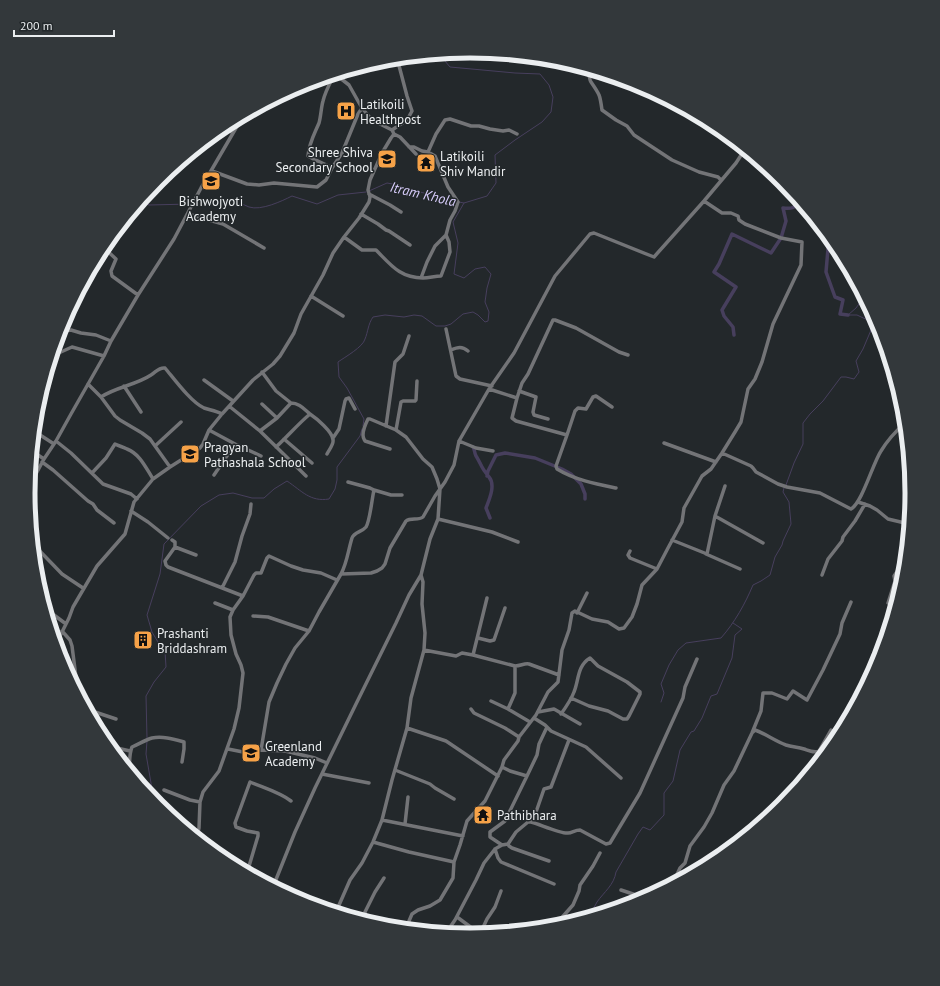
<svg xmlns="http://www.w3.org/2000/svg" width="940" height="986" font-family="'PT Sans',sans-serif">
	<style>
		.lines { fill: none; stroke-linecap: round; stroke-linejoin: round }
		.stream { stroke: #473f5d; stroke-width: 1 }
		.canal { stroke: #473f5d; stroke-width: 3.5 }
		.minor { stroke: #737477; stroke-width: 3.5 }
		.labels { text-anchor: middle; stroke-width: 3; stroke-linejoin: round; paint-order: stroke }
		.poi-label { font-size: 13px; fill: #ebeef0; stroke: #23282b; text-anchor: start }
		.water-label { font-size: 14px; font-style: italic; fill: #d8cdfc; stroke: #23282b }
		.rim { fill: none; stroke: #ebeef0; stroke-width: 5 }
	</style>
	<rect width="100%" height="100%" fill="#23282b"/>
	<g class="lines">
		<path class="stream" d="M439 54 450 67 515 73 540 74 549 85 553 97 551 112 542 122 515 140 495 155 496 183 487 196 464 203 459 202
			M369 191 387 183 398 185 420 192 456 201
			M194 205 212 203 237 206 240 203C243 204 246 206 249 207 261 211 282 201 292 196L317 204 338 195 366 192
			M101 251C118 238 130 219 142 202L149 205 191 204
			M363 426 364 419 347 388 339 377 338 362C345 357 363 347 365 339 368 332 368 324 373 317L385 315 404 317 414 315 422 316 436 326H445L451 324 463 314 473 312 478 315 485 322 488 321 489 312 485 302 487 288 491 274 485 267 475 269 464 278 454 274 458 243 453 222 464 203
			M786 485 794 463 803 444V423L810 414 823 401 841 377H846L854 379 859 372 856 361 863 349 874 323 857 315H848L856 308 864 297
			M661 702 664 693 661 684 669 665 678 650 686 643 721 638C735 622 745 604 753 585L761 581 770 575 775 557 782 545 783 541 791 524 789 502 783 492 784 488
			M147 738 146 696 154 682 166 667 165 651 158 642 152 632 147 615 160 574 164 544 201 506 219 495 233 493 252 498H264L274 489 287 481C302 491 310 502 329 499L335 489 337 480V467L360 436 362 429
			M147 741 146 754 151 783 153 800
			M589 917C592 912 594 907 597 902 604 892 614 885 616 872L638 834 643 827 650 830 664 815V793L673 781 680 750 691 732 694 731 702 718 711 696 717 694 732 658 735 635 742 629 733 623"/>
		<path class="canal" d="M829 237 826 272 835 297 843 300 840 314 848 315
			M734 335 733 327 724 316 722 310 736 287 714 272 719 264 732 234 771 253 781 238 786 221 783 208C792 209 794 208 800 202
			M473 447C475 450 474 452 476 456 478 459 480 463 482 467 484 471 487 474 489 477 496 485 489 500 486 508L490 518
			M487 476 488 471 496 455 505 453 535 458 562 469 571 474 581 484 585 494V499"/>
		<path class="minor" d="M583 68C585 69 587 70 588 73 590 76 589 79 591 82 600 95 600 95 602 110L616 120 627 126 634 135 672 160 699 172 718 177 721 180
			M335 74 349 85 358 101 362 108 372 120 392 130 394 134 400 137 416 154
			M223 127 233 133
			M392 130 407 120 412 111 407 96 397 58
			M428 152 436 134 445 120 450 119 471 126H479L490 129 503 131 509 130 517 134
			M332 168C324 163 316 161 308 156 309 143 314 135 319 123 321 116 321 108 323 101 325 92 330 83 334 75
			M212 171 247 184 259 185 274 183 317 187 326 180 332 168 342 153 358 114 362 108
			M369 194 390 205 401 212
			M188 214 223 224 264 248
			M361 214 378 224 386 230 389 231 410 245
			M344 237 362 250H376C391 265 400 278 423 278 429 278 435 276 441 276L450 252 449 242 446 235 450 220 455 211 458 202 448 187 435 156 428 152 422 151 414 147H409
			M103 247 116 259 111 271 112 276 138 295
			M421 278 427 262 435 246 446 235
			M311 296 343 316
			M446 329 456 376 460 379 492 386
			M59 331 71 330 81 333 96 335 111 341
			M451 350C458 347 462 346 468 351
			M52 356 72 347 104 356
			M204 380 233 401
			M88 384 101 397 115 416 120 420 142 433 150 439 170 467
			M124 386 141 412
			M489 389 517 398
			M519 391 536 397 533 412 534 415 548 419
			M101 397C116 387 136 385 151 375 156 372 159 367 165 368 175 380 191 402 204 408 210 410 216 411 222 414
			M291 403C299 403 304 409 310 414
			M262 404 277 418
			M229 406 260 431 306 476
			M612 407 596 396 593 397 586 409 578 408 575 411 567 435 516 421 512 418 517 398 522 383 528 374 553 320H555L576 328 619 352 628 355
			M386 426 395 362 403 354 409 336
			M209 430 235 444 261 456
			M396 430 401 402 403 401H415L416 400 417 381
			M34 431 54 444
			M260 431 277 418 291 403 276 391 262 372
			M567 435 556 466 557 469C575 480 596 484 616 488
			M333 438 339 429 345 401 346 399 349 398 355 409
			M284 439 312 463
			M56 441 71 453 103 484 131 494 137 499
			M459 441 476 448 493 451
			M664 443 716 462
			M155 446 181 422
			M276 447C288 436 298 424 310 414 316 418 333 432 333 440 334 444 329 450 327 454
			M32 451 44 459
			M722 453 751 466 753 468 756 472 778 484 787 487 820 493 851 509C862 503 873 463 881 451 887 441 896 431 905 423
			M42 462 53 470 88 501 93 504 97 510 114 523
			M92 473 106 458 115 444C119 446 123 447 127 449 140 454 146 468 153 479
			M214 475 235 444
			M348 482 370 488 374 490
			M29 487 44 459 56 441 71 414 104 356 111 341 138 295 174 239 201 188 243 116
			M858 502 870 506 877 510 888 519 909 524
			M131 511 148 522 168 538
			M715 516 725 486
			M438 519 492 532 518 542
			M172 540 175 542V547L165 561 166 565 168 567 243 596 233 610 230 617 231 635 236 654 241 665 243 673 239 708 234 729 219 771 203 792 200 802 199 828 197 838
			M672 540 707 554 715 516 763 543
			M33 544 62 574 83 588
			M175 547 196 555
			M630 551 628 555 630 558 657 569
			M706 554 740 569
			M341 574 371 573 377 571 382 568 385 564 390 548 406 521C411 517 418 521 423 517L435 496 445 482 454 465 459 441 489 389 514 353 555 276 590 234 594 233 654 257 704 201 736 163 745 149
			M822 575 828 559 842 541 843 537 855 521 865 504
			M222 588 235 562 242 536 250 514 251 504
			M243 596 254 575 256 573H261L267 558 269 556 291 566 303 570 321 573 337 580
			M487 598 473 655 515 666V693L508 709 530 722
			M215 603 233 610
			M895 606 888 603 895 581 894 576 905 560
			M46 609 66 624
			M577 613 587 593
			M253 616 268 617 309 631
			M62 631 70 640 72 646 78 693
			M478 638 490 641 494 640 505 608
			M56 644 69 618 73 607 97 566 125 534 134 502 153 479 170 467 200 448 203 444 209 430 222 414 253 380 273 364 280 356 294 333 301 314 323 275 333 253 344 237 359 218 369 202 370 197 368 190 370 180 382 153 391 138 394 134
			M424 650 456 656 462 653 473 655
			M515 666C521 666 524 663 529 664L559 675
			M491 701 508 709
			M86 709 116 719
			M471 709 474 713 505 728 519 737
			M538 712 554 709 580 724
			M561 714C566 707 571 700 574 692 579 680 577 666 590 658L598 666 627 682 640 692V694L629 716 627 719H623L608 711 589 706 571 698
			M534 718 545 725 551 731 586 747 621 778
			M407 728 446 741 498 776
			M753 732 755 730C766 734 775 741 786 745 792 747 798 747 804 749 810 751 814 753 819 751L831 730 840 734
			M106 743 117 748 130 751
			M228 749 243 752 261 750 285 751 315 758 327 763
			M261 750 269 702 277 683 286 664 295 648 309 631 319 612 341 574C347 563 348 551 352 538 354 532 362 532 366 527 370 521 372 498 374 490L391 495H402
			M502 767 510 771 527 776 505 821 490 832V837L502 845
			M129 770C130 762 129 754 132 747 139 744 145 740 152 738 163 736 173 739 184 742V749L182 762
			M395 770 430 784 435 788 454 799
			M322 774 369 783
			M527 776 537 755 539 744 547 727
			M164 790 190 800 200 802
			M382 820 463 836
			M531 822 535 815 544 789 551 787 569 740
			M405 824 408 797
			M373 842 409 852 454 862
			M508 844 509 846 512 848 549 861
			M495 849 498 858 501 862 554 884
			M247 873 258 836V833L247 831 236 827 235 823 250 782C264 788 279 792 291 801
			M673 883 680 868 685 863 690 846 704 827 712 813 724 785 734 771 752 733 761 711 763 693H772L787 699 793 691 807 700 823 670 840 634 842 623 851 602
			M273 887 295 832 315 788 356 704 396 623 409 595 421 575 430 539 438 519 440 489 437 479 432 467 423 459 406 437 396 430 370 419H368C366 423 363 430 363 435 363 438 364 439 365 441L390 449
			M621 890 642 897 641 901
			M336 912 350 880 362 863 373 842 382 820 392 780 407 728 411 698 424 650 425 633 422 604 423 582 421 575
			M457 917 480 934 487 919 495 907 501 891
			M366 921 365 912 375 892 384 878
			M549 927 557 923 573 905 579 891 580 885 593 866 600 853
			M409 929V921L412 914 418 910 430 906 440 900 453 878 454 862 460 845 467 821 485 801 502 767 504 760 518 741 519 737 536 715 548 692 558 682 562 650 569 630 572 613 575 611 592 619 608 622 619 629 624 628 632 617 637 604 642 585 657 569 668 548 682 522 684 508 702 476 711 469 722 453 735 432 741 422 748 389 755 379 762 362 773 324 801 265 802 242 781 238 745 224 739 220 738 216 731 213H722L704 201
			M446 933 455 920 476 880 484 863 495 849 502 845 508 844 516 832 528 822H531C539 824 561 834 568 833 572 833 575 830 580 830L606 844 610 843 640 793 683 698 685 687 697 659"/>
	</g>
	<defs>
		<g id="hospital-square" transform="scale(1)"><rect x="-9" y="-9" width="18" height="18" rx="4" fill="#f6a248" stroke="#23282b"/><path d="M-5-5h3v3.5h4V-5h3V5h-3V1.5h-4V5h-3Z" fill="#111"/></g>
		<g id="school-square" transform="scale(1)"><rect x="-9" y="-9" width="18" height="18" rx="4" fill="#f6a248" stroke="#23282b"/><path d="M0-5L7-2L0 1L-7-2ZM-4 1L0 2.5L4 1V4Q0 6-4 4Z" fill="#111"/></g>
		<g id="temple-square" transform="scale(1)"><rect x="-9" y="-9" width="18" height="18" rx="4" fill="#f6a248" stroke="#23282b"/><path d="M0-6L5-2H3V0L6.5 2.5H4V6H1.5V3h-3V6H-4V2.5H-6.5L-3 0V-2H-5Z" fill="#111"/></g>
		<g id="building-square" transform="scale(1)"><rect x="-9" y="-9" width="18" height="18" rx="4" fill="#f6a248" stroke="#23282b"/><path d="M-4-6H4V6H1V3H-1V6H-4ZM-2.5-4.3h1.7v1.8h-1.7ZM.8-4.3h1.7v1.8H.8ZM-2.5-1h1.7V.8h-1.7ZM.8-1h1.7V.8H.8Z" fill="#111"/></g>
	</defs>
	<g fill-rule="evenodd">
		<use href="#hospital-square" x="346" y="111"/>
		<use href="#school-square" x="387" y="159"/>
		<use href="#temple-square" x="426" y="163"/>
		<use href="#school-square" x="211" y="181"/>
		<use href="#school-square" x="190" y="454"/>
		<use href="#building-square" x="143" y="640"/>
		<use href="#school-square" x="251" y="753"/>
		<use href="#temple-square" x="483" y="815"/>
	</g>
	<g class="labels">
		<g class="poi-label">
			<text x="360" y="109">Latikoili<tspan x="360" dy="15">Healthpost</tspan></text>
			<text x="373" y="157" text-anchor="end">Shree Shiva<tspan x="373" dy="15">Secondary School</tspan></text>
			<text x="440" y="161">Latikoili<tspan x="440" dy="15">Shiv Mandir</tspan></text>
			<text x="211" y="206" text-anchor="middle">Bishwojyoti<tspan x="211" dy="15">Academy</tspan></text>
			<text x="204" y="452">Pragyan<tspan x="204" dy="15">Pathashala School</tspan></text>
			<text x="157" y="638">Prashanti<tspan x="157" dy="15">Briddashram</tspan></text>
			<text x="265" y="751">Greenland<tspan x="265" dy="15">Academy</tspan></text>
			<text x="497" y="820">Pathibhara</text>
		</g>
		<g class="water-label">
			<text transform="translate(423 194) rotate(13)" y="5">Itram Khola</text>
		</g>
	</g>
	<path d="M0 0H940V986H0ZM35 493a435 435 0 1 1 870 0a435 435 0 1 1-870 0Z" fill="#33383b" fill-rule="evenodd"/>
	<path class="rim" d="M35 493a435 435 0 1 1 870 0a435 435 0 1 1-870 0Z"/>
	<path d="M14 30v6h100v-6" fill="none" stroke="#ebeef0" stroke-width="2"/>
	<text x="20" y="30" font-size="12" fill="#ebeef0" stroke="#23282b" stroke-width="3" paint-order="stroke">200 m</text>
</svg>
